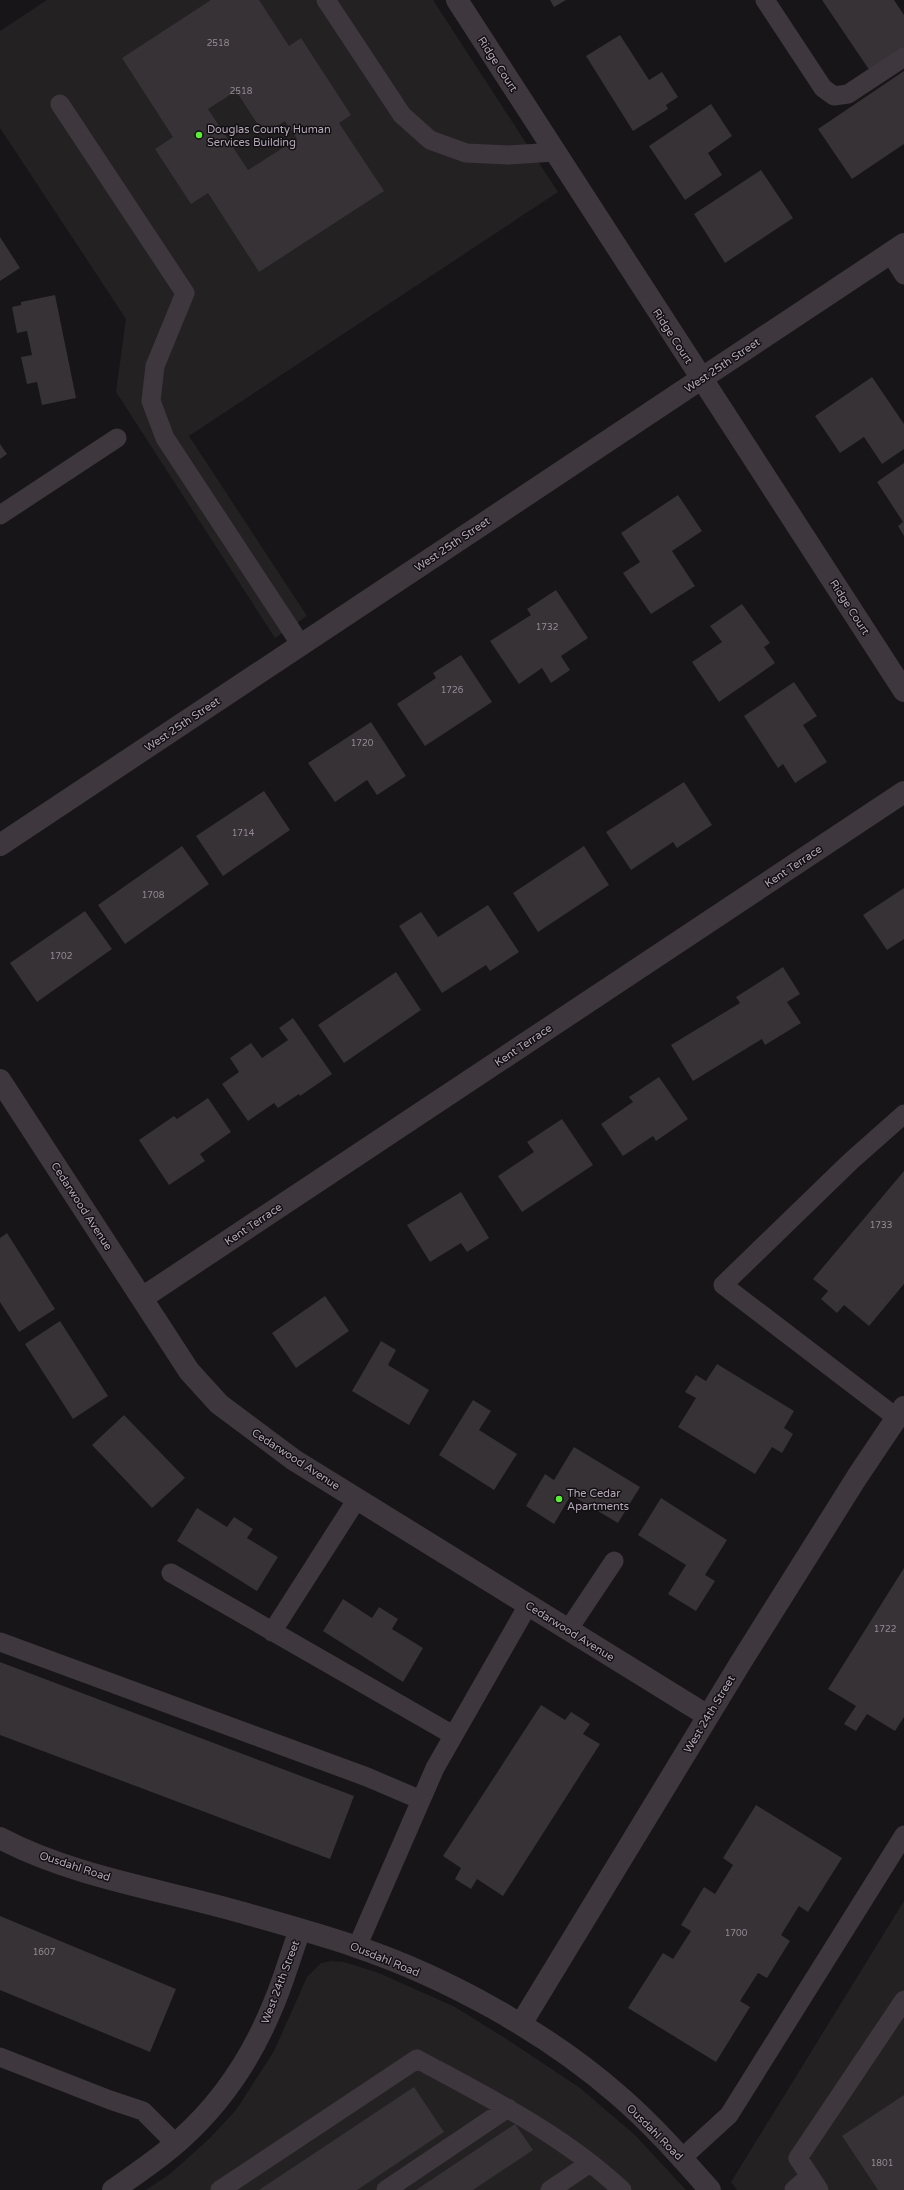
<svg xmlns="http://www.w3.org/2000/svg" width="904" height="2190" font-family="'Varela Round',sans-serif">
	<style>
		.built { fill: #242123 }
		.building { fill: #363235; fill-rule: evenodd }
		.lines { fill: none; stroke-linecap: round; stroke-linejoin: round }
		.service { stroke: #3e383e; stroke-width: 19 }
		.minor { stroke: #3e383e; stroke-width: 22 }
		.poi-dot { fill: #5aee36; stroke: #121012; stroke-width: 1.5 }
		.labels { text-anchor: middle; stroke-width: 3; stroke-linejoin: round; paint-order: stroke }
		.number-label { font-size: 9px; fill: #948a96 }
		.street-label { font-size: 11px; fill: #b4a7b7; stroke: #121012 }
		.poi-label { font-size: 11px; fill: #b4a7b7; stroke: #121012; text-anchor: start }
	</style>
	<rect width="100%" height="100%" fill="#171517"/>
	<path class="built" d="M47 0H433L558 192 189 436 307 616 275 638 116 392 126 319 0 128V31Z
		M904 1901V2190H737L731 2182Z
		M331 1961 344 1962 379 1973 455 2007 508 2040 580 2088 635 2135 686 2190H146L170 2174 209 2139 236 2110 274 2051 307 1977 321 1963Z"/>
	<path class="building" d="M211 0H259L289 46 301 38 351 115 339 123 384 191 259 272 208 193 191 204 155 149 173 137 122 58ZM236 91 264 134 285 121 297 139 248 170 208 109Z
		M550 0H566L554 7Z
		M822 0H894L904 15V48L870 71Z
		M620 35 649 80 662 72 678 97 666 105 668 109 633 131 586 56Z
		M904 71V144L852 179 818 129Z
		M711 104 732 136 708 153 722 175 685 200 649 146Z
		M761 170 793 218 725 263 694 214Z
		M0 237 20 268 0 281Z
		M55 295 76 398 42 405 37 382 27 384 21 357 32 355 27 331 17 333 12 307 21 305V302Z
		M872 377 904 424V449L882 464 864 437 840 453 815 416Z
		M0 444 7 454 0 459Z
		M904 463V536L898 526 903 522 877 482Z
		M678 495 702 531 672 551 695 586 651 614 623 573 640 562 621 533Z
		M556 590 588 638 561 656 570 670 551 683 542 668 519 684 490 641 531 615 527 609Z
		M742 604 770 643 764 647 775 663 719 702 692 662 722 642 710 626Z
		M461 655 492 702 425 746 397 704 436 678 433 673Z
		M794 682 817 716 803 725 827 762 795 783 783 764 778 768 744 716Z
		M371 722 406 776 377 795 367 780 335 802 308 763Z
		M684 782 712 825 677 848 673 842 631 870 606 832Z
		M264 791 290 830 223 876 196 836Z
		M182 846 209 884 125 944 98 905Z
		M584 846 609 885 538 932 513 893Z
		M904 888V939L887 950 863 915Z
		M488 905 519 952 490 971 486 965 442 993 399 926 421 912 438 937Z
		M85 911 112 949 37 1002 10 963Z
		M783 967 800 994 787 1002 801 1023 765 1045 762 1039 693 1081 671 1045 740 1003 736 997Z
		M396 972 421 1010 344 1063 318 1025Z
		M293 1018 332 1074 300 1096 299 1094 278 1108 274 1103 248 1121 222 1084 239 1072 230 1058 251 1043 262 1058 288 1040 279 1028Z
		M659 1077 688 1119 656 1141 653 1136 623 1156 601 1124 633 1102 629 1097Z
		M208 1098 231 1132 200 1154 205 1161 169 1185 139 1140 174 1116 177 1119Z
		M562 1119 593 1165 522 1212 498 1176 534 1152 527 1142Z
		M904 1171V1284L869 1326 844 1305 837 1313 821 1299 828 1291 813 1279Z
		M461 1192 489 1238 467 1252 461 1243 430 1262 407 1225Z
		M7 1233 55 1309 19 1332 0 1302V1238Z
		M325 1296 349 1331 296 1368 272 1333Z
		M60 1321 108 1396 73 1419 25 1344Z
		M381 1341 396 1350 388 1365 429 1390 409 1425 352 1391Z
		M717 1364 794 1411 784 1428 793 1434 782 1453 772 1447 755 1474 678 1427 696 1398 685 1392 696 1375 706 1381Z
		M473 1400 491 1411 479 1430 517 1454 494 1490 439 1455Z
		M124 1415 185 1478 152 1508 92 1445Z
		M574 1447 640 1487 618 1523 571 1495 554 1524 526 1506 545 1474 554 1480Z
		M661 1498 727 1540 705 1575 715 1581 696 1611 668 1594 686 1565 638 1535Z
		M197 1508 227 1527 234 1517 253 1529 247 1538 278 1557 257 1591 177 1541Z
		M904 1568V1717L895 1731 867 1714 856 1731 844 1724 856 1706 828 1689Z
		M343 1599 372 1618 379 1607 398 1619 392 1629 423 1648 403 1682 323 1631Z
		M0 1662 354 1796 330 1859 0 1735Z
		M541 1705 565 1720 571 1712 590 1724 583 1734 600 1744 503 1896 477 1879 471 1889 455 1879 461 1868 443 1856Z
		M756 1805 842 1858 808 1912 799 1906 781 1935 790 1941 767 1978 758 1973 740 2001 750 2007 716 2062 628 2008 663 1953 673 1959 691 1931 681 1925 704 1887 715 1894 733 1865 723 1858Z
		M0 1916 176 1989 150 2052 0 1990Z
		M414 2087 444 2132 357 2190H259Z
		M904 2095V2190H878L842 2136Z
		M515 2124 533 2150 473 2190H416Z"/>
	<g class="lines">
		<path class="service" d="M326 0 402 115 430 140 466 153 508 155 555 152
			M765 0 823 88 834 96 848 94 904 57
			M60 104 185 293 155 366 151 401 165 438 301 645
			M890 253 904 275
			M0 515 117 438
			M897 1418 723 1285 851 1161 904 1114
			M171 1573 453 1735
			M568 1630 614 1561
			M272 1632 357 1499
			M0 1642 367 1777 421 1800
			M357 1947 435 1768 528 1605
			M0 2057 110 2100 143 2111 175 2143
			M682 2158 729 2115 904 1835
			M220 2190 417 2059C489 2098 562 2134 622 2190
			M386 2190 508 2108
			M550 2190 590 2163
			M794 2190 810 2176
			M819 2190 798 2158 904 2000"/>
		<path class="minor" d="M457 0 904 691
			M0 845 904 244
			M0 1080 189 1371 219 1404 294 1460 708 1716
			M142 1298 904 792
			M0 1838C74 1877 160 1889 240 1912 279 1923 319 1934 357 1947 446 1977 546 2032 617 2094 651 2123 681 2157 710 2190
			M521 2024 741 1662 857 1477 904 1407
			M113 2190C136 2174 160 2158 181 2139 220 2104 251 2058 271 2010 283 1984 290 1956 300 1930"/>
	</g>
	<g class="poi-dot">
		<circle cx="199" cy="135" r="4"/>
		<circle cx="559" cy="1499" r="4"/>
	</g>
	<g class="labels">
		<g class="number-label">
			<text x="218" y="46">2518</text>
			<text x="241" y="94">2518</text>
			<text x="547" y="630">1732</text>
			<text x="452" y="693">1726</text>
			<text x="362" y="746">1720</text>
			<text x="243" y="836">1714</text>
			<text x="153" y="898">1708</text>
			<text x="61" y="959">1702</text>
			<text x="881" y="1228">1733</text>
			<text x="885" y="1632">1722</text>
			<text x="736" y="1936">1700</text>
			<text x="44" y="1955">1607</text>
			<text x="882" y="2166">1801</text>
		</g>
		<g class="street-label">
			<text transform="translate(498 64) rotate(57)" y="4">Ridge Court</text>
			<text transform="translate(673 336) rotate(57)" y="4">Ridge Court</text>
			<text transform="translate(722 365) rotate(-34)" y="4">West 25th Street</text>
			<text transform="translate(452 544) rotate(-34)" y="4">West 25th Street</text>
			<text transform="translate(850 607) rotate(57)" y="4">Ridge Court</text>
			<text transform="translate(182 724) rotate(-34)" y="4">West 25th Street</text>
			<text transform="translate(793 866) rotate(-34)" y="4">Kent Terrace</text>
			<text transform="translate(523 1045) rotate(-34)" y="4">Kent Terrace</text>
			<text transform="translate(82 1206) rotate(57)" y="4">Cedarwood Avenue</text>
			<text transform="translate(253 1224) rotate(-34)" y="4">Kent Terrace</text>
			<text transform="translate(296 1459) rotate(33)" y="4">Cedarwood Avenue</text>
			<text transform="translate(570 1631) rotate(32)" y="4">Cedarwood Avenue</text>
			<text transform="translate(709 1714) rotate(-59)" y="4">West 24th Street</text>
			<text transform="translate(75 1866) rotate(18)" y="4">Ousdahl Road</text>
			<text transform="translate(385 1959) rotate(22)" y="4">Ousdahl Road</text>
			<text transform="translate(280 1982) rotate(-69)" y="4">West 24th Street</text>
			<text transform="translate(655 2132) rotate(45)" y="4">Ousdahl Road</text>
		</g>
		<g class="poi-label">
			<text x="207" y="133">Douglas County Human<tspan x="207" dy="13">Services Building</tspan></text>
			<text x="567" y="1497">The Cedar<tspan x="567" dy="13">Apartments</tspan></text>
		</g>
	</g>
</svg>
